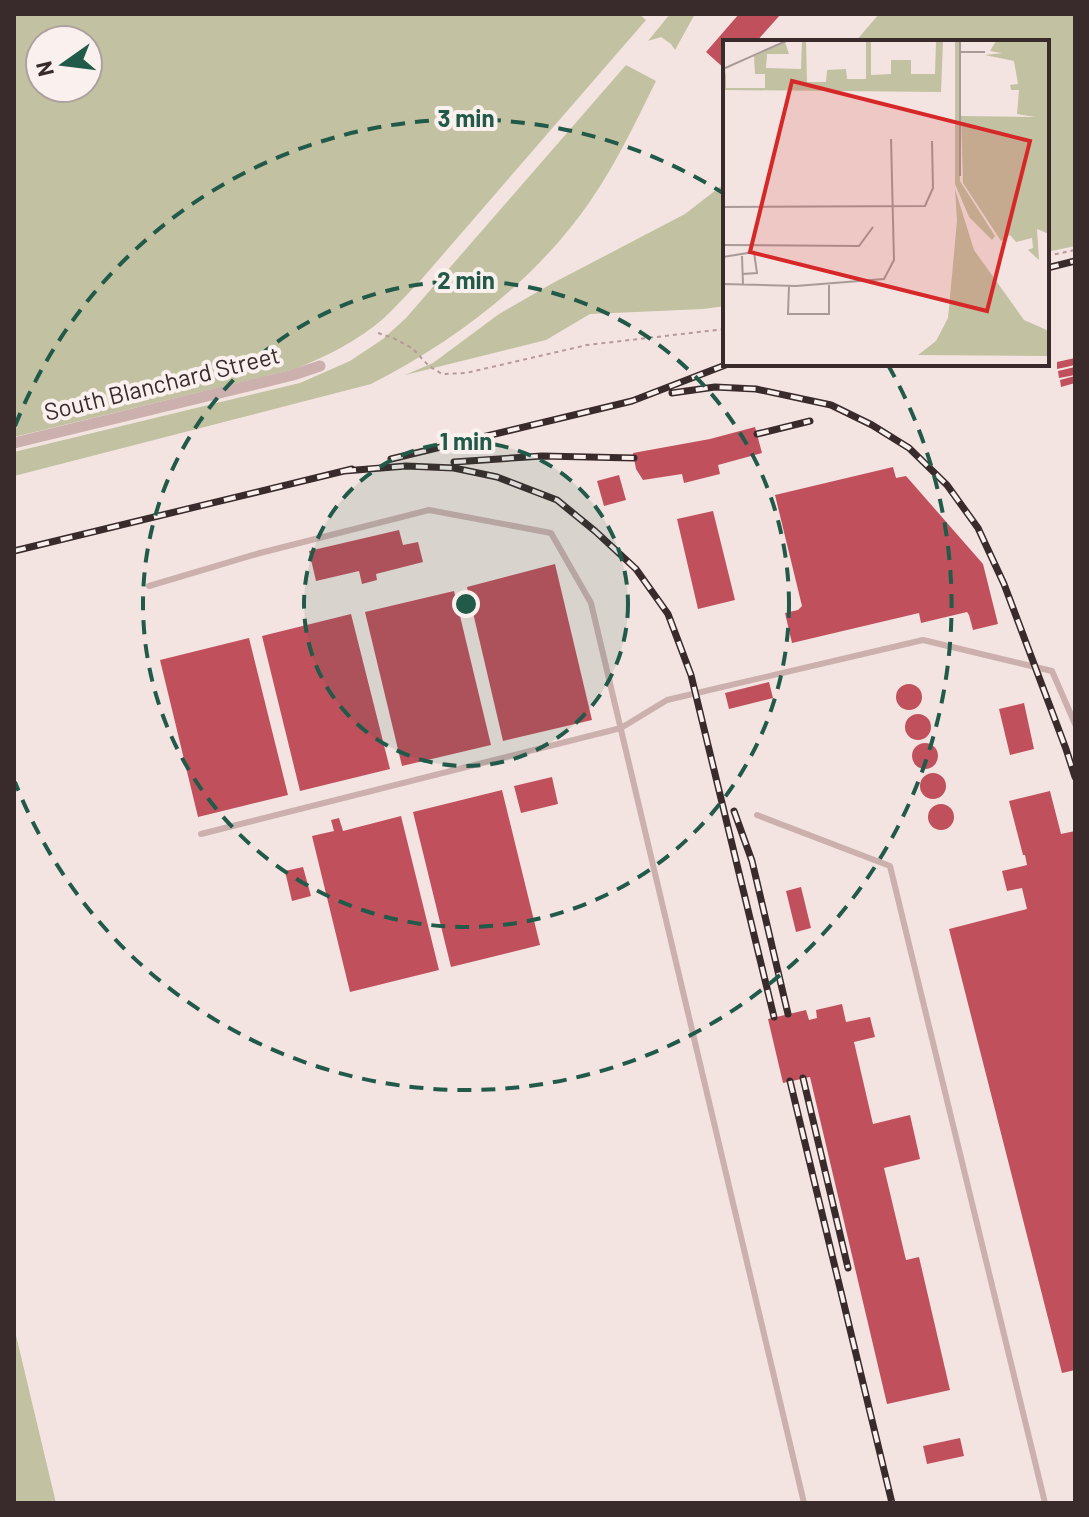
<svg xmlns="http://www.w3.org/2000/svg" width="1089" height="1517" font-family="Barlow,sans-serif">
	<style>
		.green { fill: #c2c1a1; fill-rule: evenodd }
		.building { fill: #c1505d }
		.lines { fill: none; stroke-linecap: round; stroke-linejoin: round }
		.path { stroke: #b79997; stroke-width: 2; stroke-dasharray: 4 4; stroke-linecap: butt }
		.service { stroke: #cbb0ad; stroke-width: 6 }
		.minor { stroke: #cbb0ad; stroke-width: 11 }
		.rail-casing { stroke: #392b2c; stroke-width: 7 }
		.rail { stroke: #faf0ee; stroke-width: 4; stroke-dasharray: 12; stroke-linecap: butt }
		.ring { fill: none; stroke: #225a4a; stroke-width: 4; stroke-dasharray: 14 10 }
		.labels { text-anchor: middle; stroke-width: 8; stroke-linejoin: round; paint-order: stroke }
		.street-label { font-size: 24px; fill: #392b2c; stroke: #faf0ee }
		.inset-road { fill: none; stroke: #a99a99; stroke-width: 2 }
		.view { fill: #d62828; fill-opacity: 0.15; stroke: #d62828; stroke-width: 4 }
		.inset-edge { fill: none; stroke: #392b2c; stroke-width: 4 }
		.centre { fill: #225a4a; stroke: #faf0ee; stroke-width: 4 }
		.ring-label { font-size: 24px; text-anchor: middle; font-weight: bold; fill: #225a4a; stroke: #faf0ee; stroke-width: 8; stroke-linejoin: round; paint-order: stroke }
	</style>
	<rect width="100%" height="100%" fill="#f3e4e1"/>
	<path class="green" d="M14 14H639L646 20 420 281C408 293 397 306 384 318 358 341 327 356 295 369L14 437ZM88 40V88H40V40Z
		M670 14H695L675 50 671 44 661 37 648 41Z
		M879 14H1075V246L1047 252V42H855Z
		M626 65 656 81C636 121 617 162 591 200 537 279 457 340 371 384L14 476V452L300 383 350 361 383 339 406 318Z
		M725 183V306L703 309 590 314 546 340 405 375 433 363 499 314 553 283 685 214Z
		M14 1327 56 1503H14Z"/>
	<path class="building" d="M739 14H781L756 42H725V69L706 52Z
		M1075 358V365L1057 369V362Z
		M1075 367V375L1059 378 1058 371Z
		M1075 376V383L1061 387 1060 380Z
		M755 427 762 453 718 465 720 474 684 483 682 474 643 480 636 469 633 453 710 439Z
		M893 467 896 478 906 476 983 564 998 624 973 630 969 615 967 612 921 623 919 613 792 643 785 613 798 610 802 606 775 495Z
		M619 475 626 500 604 506 597 481Z
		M713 511 735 600 698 609 677 519Z
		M399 530 403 545 418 542 423 562 376 574 377 580 362 584 359 571 316 581 309 551Z
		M555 564 592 720 503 741 467 587Z
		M454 591 491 745 402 766 365 612Z
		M351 614 390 769 300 791 262 636Z
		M249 638 288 795 198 817 160 660Z
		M769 682 773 698 729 709 725 693Z
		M896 697a13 13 0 1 1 26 0a13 13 0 1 1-26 0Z
		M1024 703 1034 749 1010 755 999 709Z
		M905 727a13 13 0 1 1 26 0a13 13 0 1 1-26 0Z
		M912 756a13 13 0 1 1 26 0a13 13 0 1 1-26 0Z
		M920 786a13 13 0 1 1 26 0a13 13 0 1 1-26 0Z
		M552 777 558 804 521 813 514 786Z
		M502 790 540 945 451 967 413 812Z
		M1050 791 1061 834 1075 831V1370L1062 1373 949 929 1027 909 1022 888 1007 891 1002 871 1027 865 1025 855H1023L1009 801Z
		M928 817a13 13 0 1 1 26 0a13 13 0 1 1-26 0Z
		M401 816 439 970 350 992 312 836 334 831 331 820 339 818 343 831Z
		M303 867 311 896 292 901 285 871Z
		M801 887 811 928 796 932 786 891Z
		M842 1004 846 1022 870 1017 875 1037 854 1042 873 1124 910 1115 920 1159 884 1168 906 1260 919 1257 950 1390 887 1404 810 1077 783 1083 768 1019 806 1010 809 1020 817 1018 816 1010Z
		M960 1438 964 1456 927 1464 923 1446Z"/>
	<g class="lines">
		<path class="path" d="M1047 256 1075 250
			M378 333 393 338 412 348 429 366 442 374 466 373 587 345 725 329"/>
		<path class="service" d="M149 586 260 553 429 510 551 533 591 603 804 1503
			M757 815 890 866 1045 1503
			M201 834 621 728 667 700 923 640 1052 671 1075 724"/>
		<path class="minor" d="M14 443 293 375 320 366"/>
		<g class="rail-casing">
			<path id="rail" d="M1047 268 1075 261
				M672 393 715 387 756 389 831 405 872 425 909 448 947 485 978 528 1004 584 1066 749 1075 777
				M757 434 810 421
				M391 459 632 401 728 364
				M454 462 542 456 634 458
				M344 471 406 466 454 468 497 477 557 500 595 531 636 569 668 614 691 675 774 1017
				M14 551 352 469
				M734 811 752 861 788 1014
				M803 1078 848 1268
				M790 1081 892 1503"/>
		</g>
		<use href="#rail" class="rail"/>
	</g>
	<circle cx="466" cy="604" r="162" fill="#225a4a" fill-opacity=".12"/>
	<g class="ring">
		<circle cx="466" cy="604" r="162"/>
		<circle cx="466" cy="604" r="323"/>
		<path d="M15 426A485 485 0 0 1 723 193M888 365A485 485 0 1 1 15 782"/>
	</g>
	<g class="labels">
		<g class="street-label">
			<text transform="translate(162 384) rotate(-14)" y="8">South Blanchard Street</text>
		</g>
	</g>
	<g transform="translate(723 40)">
		<rect width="326" height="326" fill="#f3e4e1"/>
		<path d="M79 1H83L84 42H103L104 30 123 29 124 39H143V1H148V35L168 34V20H188V34H212L213 1H220L218 52 0 50 3 29V48H42V34H32L31 16 62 2 66 14H44L43 28 78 29ZM232 1H236L237 141 272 196 269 200 246 177 232 144ZM273 1H326V194L314 189 316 220 305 210 310 208 309 198 293 202 287 195 278 201 240 143 238 76 312 77 294 74 296 50H288L287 45 295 44 291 21 262 15 279 13 267 11ZM232 149 251 210 301 280 326 291V316L195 315 213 301 225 278 234 181Z" fill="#c2c1a1"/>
		<path class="inset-road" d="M237 12H262M0 29 63 1M237 136V1M0 167 202 166 210 148 209 101M0 205 136 206 150 187M19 216 20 244M0 217 31 212 34 233 19 234M0 244 73 246 161 239 171 220 168 99M66 246 65 274H106V245"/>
		<path class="view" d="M69 41 307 101 264 271 27 212Z"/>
		<rect width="326" height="326" class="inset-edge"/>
	</g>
	<circle cx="466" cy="604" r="12" class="centre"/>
	<g class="ring-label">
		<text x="466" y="127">3 min</text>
		<text x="466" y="289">2 min</text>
		<text x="466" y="450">1 min</text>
	</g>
	<rect width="1089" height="1517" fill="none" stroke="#392b2c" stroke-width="32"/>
	<g transform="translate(64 64) rotate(256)"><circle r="38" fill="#faf0ee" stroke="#ada1a0" stroke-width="2"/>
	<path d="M0-6L14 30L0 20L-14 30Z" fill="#225a4a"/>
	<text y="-12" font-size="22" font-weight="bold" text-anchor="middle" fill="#392b2c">N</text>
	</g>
</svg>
